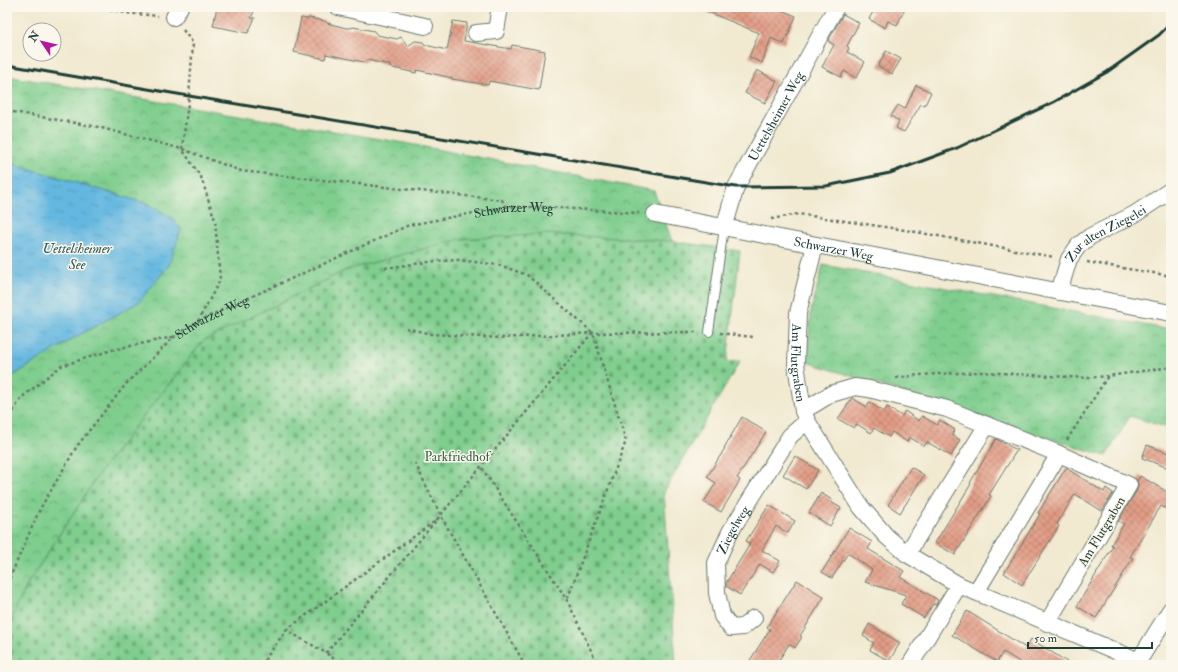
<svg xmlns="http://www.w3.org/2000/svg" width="1178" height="672" font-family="'IM FELL Double Pica',serif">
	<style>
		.cemetery { fill: url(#cemetery-stones); stroke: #4f8661 }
		.park { fill: url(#park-crowns); stroke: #4f8661 }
		.water { fill: url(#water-ripples); stroke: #427a8a }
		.building { fill: url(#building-cross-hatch) }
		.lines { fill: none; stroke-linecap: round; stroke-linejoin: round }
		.lane-casing { stroke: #68796b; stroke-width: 10 }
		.street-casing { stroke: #68796b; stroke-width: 18 }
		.path { stroke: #68796b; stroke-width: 2.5; stroke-dasharray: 3 3; stroke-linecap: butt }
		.lane { stroke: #fff; stroke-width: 8 }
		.street { stroke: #fff; stroke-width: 16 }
		.rail { stroke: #1f3d34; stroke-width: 3 }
		.labels { text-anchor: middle; stroke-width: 3; stroke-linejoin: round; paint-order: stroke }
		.street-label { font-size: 13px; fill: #1f3d34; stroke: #fbf7ec }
		.park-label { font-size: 13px; fill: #37614a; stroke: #fbf7ec }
		.water-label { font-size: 14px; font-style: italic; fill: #305c5f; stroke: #fbf7ec }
	</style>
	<defs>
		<pattern id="cemetery-stones" width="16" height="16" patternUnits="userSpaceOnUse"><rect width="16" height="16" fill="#7fce8e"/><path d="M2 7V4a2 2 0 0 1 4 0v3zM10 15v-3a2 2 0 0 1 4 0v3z" fill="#67a875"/></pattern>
		<pattern id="park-crowns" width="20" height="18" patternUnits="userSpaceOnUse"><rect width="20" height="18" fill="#7fce8e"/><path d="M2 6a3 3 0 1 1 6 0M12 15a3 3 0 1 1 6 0" fill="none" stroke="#67a875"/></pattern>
		<pattern id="water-ripples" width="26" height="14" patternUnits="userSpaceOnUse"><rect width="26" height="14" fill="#64b7e0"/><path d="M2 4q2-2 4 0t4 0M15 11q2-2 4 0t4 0" fill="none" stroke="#5296b6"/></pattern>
		<pattern id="building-cross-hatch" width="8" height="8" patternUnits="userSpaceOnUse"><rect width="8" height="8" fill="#e29c85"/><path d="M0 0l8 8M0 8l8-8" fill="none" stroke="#b7806e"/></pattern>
	</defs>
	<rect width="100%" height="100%" fill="#fbf7ec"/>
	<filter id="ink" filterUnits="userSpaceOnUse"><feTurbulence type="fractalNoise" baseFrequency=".025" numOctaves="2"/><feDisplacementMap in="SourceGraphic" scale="8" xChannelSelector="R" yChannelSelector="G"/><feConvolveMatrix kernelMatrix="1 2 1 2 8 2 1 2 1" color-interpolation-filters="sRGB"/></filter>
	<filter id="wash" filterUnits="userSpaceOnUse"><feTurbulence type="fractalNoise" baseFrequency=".012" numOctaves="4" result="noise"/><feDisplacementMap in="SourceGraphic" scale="16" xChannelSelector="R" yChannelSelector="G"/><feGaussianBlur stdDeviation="0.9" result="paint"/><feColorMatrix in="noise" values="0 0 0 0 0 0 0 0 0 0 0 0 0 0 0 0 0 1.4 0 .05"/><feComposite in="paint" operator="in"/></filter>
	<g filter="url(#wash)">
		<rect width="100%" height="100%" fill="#f1e9d0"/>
		<path class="cemetery" d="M548 234 672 241 740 251 727 362 740 361 664 492 676 665H7V628L28 583 104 466 203 341 346 270 459 239Z"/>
		<path class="park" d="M7 76 404 143 654 191 672 241 548 234 459 239 346 270 203 341 104 466 28 583 7 628V383L11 377 72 339 139 302 151 205 7 162Z
			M823 265 1171 330V429L1130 416 1106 456 807 362 811 311Z"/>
		<path class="water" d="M7 162 151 205 172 218 181 230 169 265 139 302 72 339 11 377 7 383Z"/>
		<g id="blocks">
			<path class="building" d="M217 7H256L251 18H255L248 33 213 26Z
				M696 7H774L796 16 784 44 771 38 762 63 749 57 759 33Z
				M862 7H906L897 25 888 21 885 28 869 19 873 12Z
				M843 14 859 23 847 46 849 48 847 52 865 62 856 78 844 71 841 77 822 67 834 45 828 41Z
				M301 18 307 19 309 18 325 21 327 23 346 28H351L353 27 374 31 377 35 397 39 401 37 408 46 415 41 423 42 425 45 447 50 453 21 467 23 464 41 511 49 512 45 545 51 539 90 489 81 488 85 452 79V78L417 70 416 73 389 67 390 65 367 60 364 62 326 54 325 59 294 52Z
				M886 51 901 59 892 74 878 66Z
				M757 70 777 81 765 103 745 93Z
				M916 85 931 92 925 105 921 104 904 132 896 128 899 121 891 116 898 105 905 109Z
				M852 398 867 407 869 402 884 412 887 407 902 416 905 411 919 421 922 416 937 425 940 420 955 430 952 435 960 440 951 456 927 442 924 446 909 437 907 442 892 432 889 437 874 428 871 433 857 424 854 428 838 419Z
				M742 417 766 432 737 478 740 480 721 512 704 502 716 483 707 477 725 448H724Z
				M996 439 1017 450 989 495 991 496 955 555 935 543 971 484 970 483Z
				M1147 445 1171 454V469L1142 458Z
				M795 456 818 470 806 489 783 475Z
				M911 467 924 475 900 513 888 505Z
				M1066 468 1104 492 1106 488 1113 493 1102 511 1075 494 1057 524 1059 526 1022 585 1004 573 1040 514 1038 513Z
				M1140 476 1171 494V512L1161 506 1130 557 1133 558 1096 618 1077 606 1113 546 1111 545 1124 524 1118 521 1137 490 1138 485 1137 481Z
				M821 493 832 500 831 502 841 508 830 526 809 513Z
				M769 505 795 521 788 533 776 526 762 550 780 561 773 572 760 564 740 595 726 586V583L750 544 746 541Z
				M849 528 872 542 868 549 904 571 900 577 938 600 936 605 933 604 924 618 901 604 906 595 865 582 872 570 848 553 832 578 822 572Z
				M797 580 824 597 800 636 802 637 795 648 789 644 776 665H747L770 629 767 627Z
				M967 611 1026 648 1031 639 1072 665H1025L1003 652 997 662 952 635Z
				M869 624 900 643 889 661 870 650 874 643 863 636Z"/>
		</g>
	</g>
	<g filter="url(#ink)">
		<use href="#blocks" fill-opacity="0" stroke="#68796b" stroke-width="1"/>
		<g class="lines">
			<g class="lane-casing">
				<path id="lane" d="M709 332 724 228"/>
			</g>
			<g class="street-casing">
				<g id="street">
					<path d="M338 7 425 26"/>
					<path d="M174 17 180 7"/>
					<path d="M476 33 496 31 500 7"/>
					<path id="s2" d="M655 214 1171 313"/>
					<path id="s3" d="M724 228 736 187 836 7"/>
					<path id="s4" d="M815 245 798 313 796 364 803 411 807 421 861 507 886 536 907 554 959 585 1139 661"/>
					<path id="s5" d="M1059 292 1069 259 1079 245 1091 236 1135 214 1171 190"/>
					<path d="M803 411 831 394 855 387 869 389 947 409 1059 454 1129 485 1047 623"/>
					<path d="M907 554 987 425"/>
					<path d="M976 592 1059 454"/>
					<path id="s6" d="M754 618 743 627 731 628 722 616 717 593 716 563 730 532 790 436 807 421"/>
					<path d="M910 665 959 585"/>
					<path d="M1136 665 1171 609"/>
				</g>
			</g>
			<g class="path">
				<path d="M98 7 126 13 158 16"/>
				<path d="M183 30 193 43 189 96 182 149 201 177 215 220 220 280 198 321"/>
				<path d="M7 111 98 127 182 149 241 171 502 200 506 207"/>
				<path d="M771 219 798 214 905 230 1054 257"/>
				<path d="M1087 262 1171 276"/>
				<path d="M385 268 436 261 459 260 499 265 527 275 593 333 626 441 567 600"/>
				<path d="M406 328 431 334 501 338 593 333 697 332"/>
				<path d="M720 333 753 337"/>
				<path d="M896 378 918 375 981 372 1087 378 1108 376 1171 367"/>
				<path d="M7 422 21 398 61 366 112 350 173 337"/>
				<path d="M1067 440 1108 376"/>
				<path d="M415 463 441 516 525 665"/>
				<path d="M482 468 567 600 598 665"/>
				<path id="s1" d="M7 584 40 509 77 446 126 384 174 337 198 321 409 225 506 207H545L639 213"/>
				<path d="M286 630 438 519"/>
				<path d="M326 653 592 333"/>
				<path d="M261 665 286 630 326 653 343 665"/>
			</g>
			<use href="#lane" class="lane"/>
			<use href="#street" class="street"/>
			<path class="rail" d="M7 65 189 96 736 187 826 186 890 173 957 148 1054 102 1107 72 1159 35 1171 23"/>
		</g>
	</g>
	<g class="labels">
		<g class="street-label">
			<text dy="5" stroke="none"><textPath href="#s3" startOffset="124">Uettelsheimer Weg</textPath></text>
			<text dy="5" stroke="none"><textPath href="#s1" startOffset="668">Schwarzer Weg</textPath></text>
			<text dy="5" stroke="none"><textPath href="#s5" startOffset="80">Zur alten Ziegelei</textPath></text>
			<text dy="5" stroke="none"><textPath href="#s2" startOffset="182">Schwarzer Weg</textPath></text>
			<text dy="5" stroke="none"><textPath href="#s1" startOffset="344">Schwarzer Weg</textPath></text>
			<text dy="5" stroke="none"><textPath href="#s4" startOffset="120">Am Flutgraben</textPath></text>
			<text dy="5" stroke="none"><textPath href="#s6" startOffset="132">Ziegelweg</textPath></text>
			<text transform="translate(1101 531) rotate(-59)" y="5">Am Flutgraben</text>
		</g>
		<g class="park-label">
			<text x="457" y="461">Parkfriedhof</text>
		</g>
		<g class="water-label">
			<text x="77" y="253">Uettelsheimer<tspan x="77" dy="16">See</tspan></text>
		</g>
	</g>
	<rect width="1178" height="672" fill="none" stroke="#fbf7ec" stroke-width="24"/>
	<g transform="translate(42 42) rotate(305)"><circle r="19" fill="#fbf7ec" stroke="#a3ada2"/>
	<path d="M0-3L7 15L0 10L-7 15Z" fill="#b5179e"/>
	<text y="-6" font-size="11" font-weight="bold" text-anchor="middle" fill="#1f3d34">N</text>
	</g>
	<path d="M1028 642v6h124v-6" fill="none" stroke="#1f3d34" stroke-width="2"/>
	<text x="1034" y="642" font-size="12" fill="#1f3d34" stroke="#fbf7ec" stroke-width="3" paint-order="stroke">50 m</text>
</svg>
